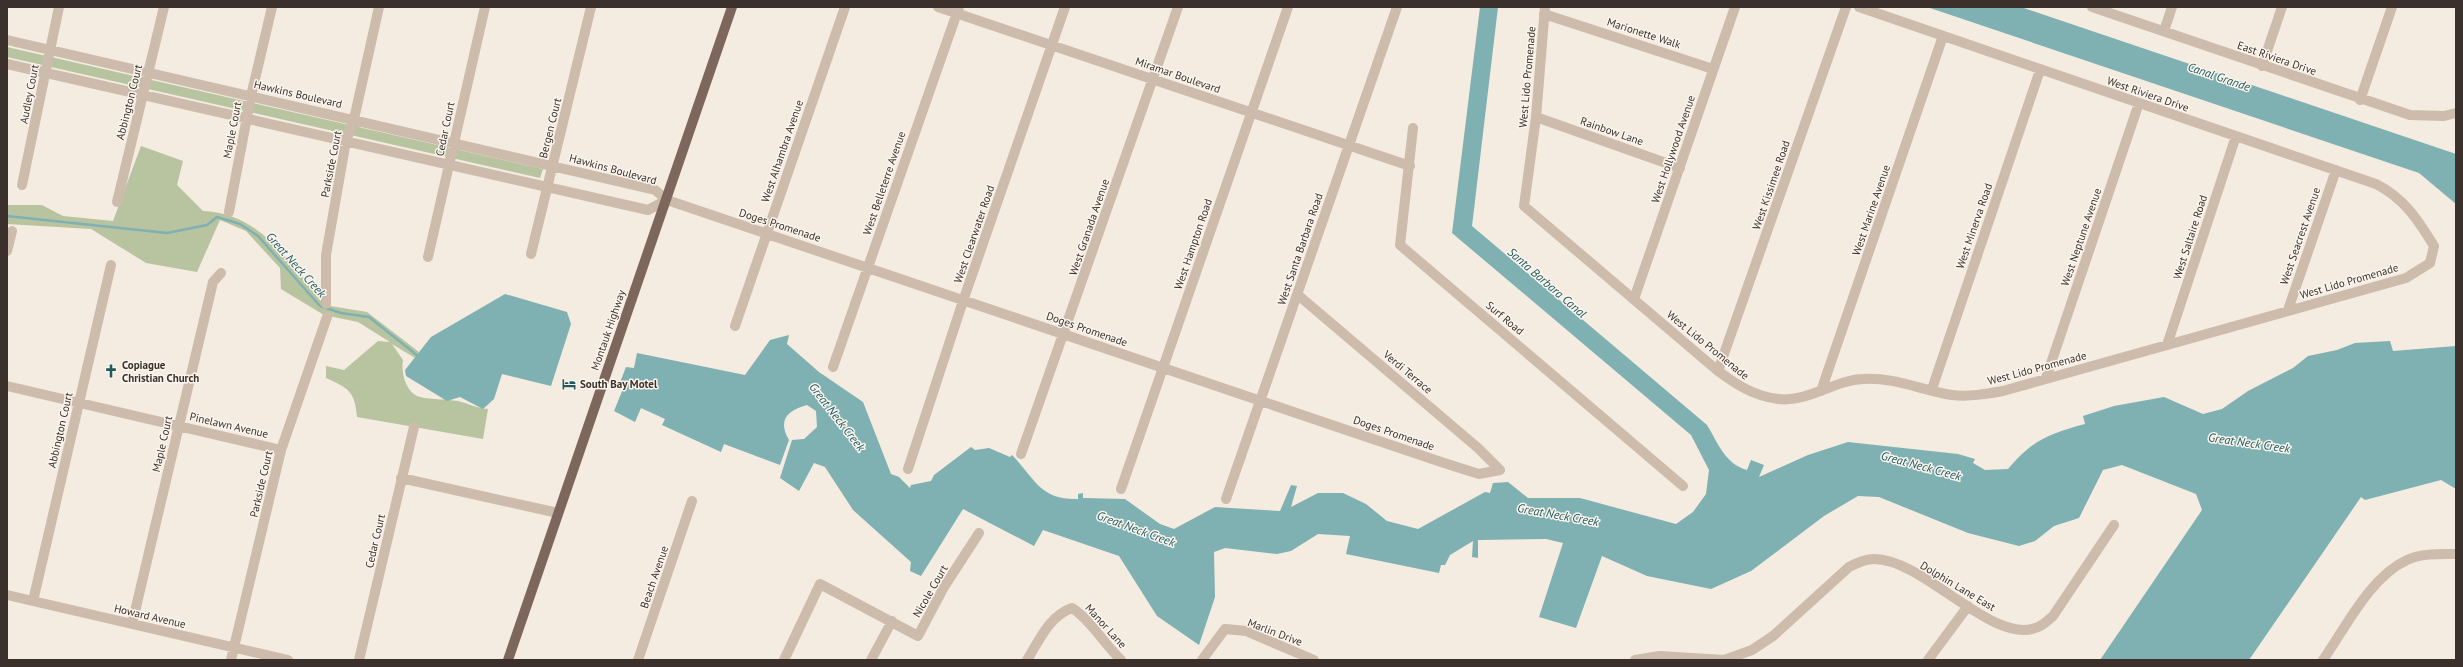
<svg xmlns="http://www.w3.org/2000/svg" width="2463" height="667" font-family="'PT Sans',sans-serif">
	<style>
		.green { fill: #b8c4a0 }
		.water { fill: #7fb0b2 }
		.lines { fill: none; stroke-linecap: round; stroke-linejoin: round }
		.stream { stroke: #7fb0b2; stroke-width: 2.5 }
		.minor { stroke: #cdbbac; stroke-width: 10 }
		.major { stroke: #7d675c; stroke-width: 10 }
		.labels { text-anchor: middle; stroke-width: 3; stroke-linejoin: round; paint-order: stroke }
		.street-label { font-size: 11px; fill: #3b302b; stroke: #fbf5ee }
		.poi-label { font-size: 11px; font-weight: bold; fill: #3b302b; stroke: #fbf5ee; text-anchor: start }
		.water-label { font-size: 12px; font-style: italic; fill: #1f5a5e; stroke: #fbf5ee }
	</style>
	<rect width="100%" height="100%" fill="#f4ebe1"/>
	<path class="green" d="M7 47 543 169 540 178 7 57Z
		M141 146 183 161 177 185 203 211C261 213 291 264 324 305L367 312 419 352 415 358 392 344 403 360C401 372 405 390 417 396 427 400 447 399 458 401 468 403 475 408 488 409L483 439 357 417C355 391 348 388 326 378V366L344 370 378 341 390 342 358 322 324 315 281 289 280 268 246 231 220 220 197 272 146 263 91 229 7 224V205H42L63 216 113 221Z"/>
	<path class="water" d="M1480 7H1498L1472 226 1707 425C1718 443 1725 464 1747 470L1751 460 1764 465 1759 477 1808 455 1848 442 1958 454 1975 459 1973 463 1985 470 2008 469C2033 440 2048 434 2085 424L2083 416 2114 406 2164 397 2203 414 2222 409 2248 391 2293 368 2308 356 2337 350 2355 343 2390 341 2393 351 2456 346V489L2441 480 2365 500 2361 497 2249 660H2100L2202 510 2196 494 2122 465 2103 470 2079 518 2054 526 2035 541 2019 546 1968 533 1879 497 1858 496 1824 516 1751 571 1711 589 1647 576 1602 556 1576 628 1539 617 1563 543 1546 539 1478 540V558L1472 557 1473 541 1450 555 1445 565H1441L1439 573 1346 554 1350 536 1318 534 1291 551 1277 554 1225 548 1214 552 1215 597 1199 645 1157 616 1119 556 1043 530 1034 546 963 509 921 576 910 571 911 562 853 510 825 467 814 463 799 491 780 478 792 440 804 439 817 427 816 411 807 405C788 410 777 420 789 440L780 465 724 444 721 452 662 425 665 419 641 408 635 422 614 411 623 389 619 385 626 367 634 368 637 353 745 375 770 340 789 335 787 344 819 372 863 402 891 474 899 477 910 488 911 485 931 481 934 475 971 447 975 450 989 448 1010 457 1012 455C1036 480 1040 500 1078 499V494L1083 493V498L1125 499 1160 524 1174 529 1215 507 1280 511 1291 485 1297 486 1291 507 1318 493H1343L1366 504 1387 521 1418 529 1485 492 1490 493 1493 483 1508 482 1528 498H1580L1676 524 1693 512 1706 494 1709 470 1691 435 1452 233Z
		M1927 7H2021L2456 154V204L2419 173Z
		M505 294 567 312 571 324 551 386 502 374 494 399 483 409 460 397 447 401 406 376 405 370 431 337Z"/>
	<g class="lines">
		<path class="stream" d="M7 216 167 233 207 225 217 217 240 224 258 236 320 306 341 313 369 317 418 356"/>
		<path class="minor" d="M938 7 1410 166
			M1545 7 1536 117 1524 206 1718 371C1737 385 1754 396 1778 399 1807 403 1834 380 1863 379 1894 377 1921 390 1952 395 1969 397 1986 394 2003 391L2406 278 2430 263 2434 246C2418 220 2404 198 2376 184L1859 7
			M2092 7 2410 115 2444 116 2456 113
			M1544 14 1713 69
			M2164 31 2172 7
			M7 40 655 190 667 200 1444 463 1479 474 1500 470
			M7 64 648 210 667 200
			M2262 66 2282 7
			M2360 100 2392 7
			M1536 117 1680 168
			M1413 128 1400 245 1683 486
			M22 185 59 7
			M117 202 164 7
			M229 212 251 96 272 7
			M7 251 12 231
			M531 254 591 7
			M428 257 485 7
			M1298 295 1478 448 1500 470
			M1634 299 1735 7
			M326 304V255L346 141 354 119 379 7
			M2288 310 2336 170
			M735 326 845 7
			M2167 345 2236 136
			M833 367 959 7
			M1718 371 1846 7
			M2046 378 2139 103
			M7 386 281 450
			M1932 389 2040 70
			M1821 391 1943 36
			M1021 454 1178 7
			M908 469 963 301 1065 7
			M401 478 558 513
			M1121 489 1288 7
			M1226 499 1397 7
			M7 595 288 660
			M33 601 111 265
			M132 624 213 282 221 273
			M231 660 281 450 327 317
			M359 660 414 427
			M638 660 692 501
			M784 660 820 584 918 636 944 587 979 533
			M871 660 892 621
			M1027 660C1039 641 1049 616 1072 608 1090 619 1105 645 1121 660
			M1202 660 1225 629 1246 631 1314 660
			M1635 660 1660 656 1724 660 1752 650 1773 636 1849 567C1857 563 1865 559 1874 559 1925 559 1993 647 2038 627 2044 625 2049 619 2053 616L2114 525
			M1928 660 1968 606
			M2323 660C2346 627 2370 577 2407 560 2422 553 2440 554 2456 554"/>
		<path class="major" d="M508 660 732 7"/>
	</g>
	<defs>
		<g id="church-bare" transform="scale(1.08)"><path d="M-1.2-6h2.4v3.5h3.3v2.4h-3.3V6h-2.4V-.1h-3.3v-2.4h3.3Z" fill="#1f5a5e" stroke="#fbf5ee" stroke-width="2.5" paint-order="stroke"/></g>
		<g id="hotel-bare" transform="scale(1.08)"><path d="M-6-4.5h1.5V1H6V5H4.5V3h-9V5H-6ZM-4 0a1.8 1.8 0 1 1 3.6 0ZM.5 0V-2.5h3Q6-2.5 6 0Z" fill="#1f5a5e" stroke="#fbf5ee" stroke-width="2.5" paint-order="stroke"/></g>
	</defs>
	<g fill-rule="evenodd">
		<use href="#church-bare" x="111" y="371"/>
		<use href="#hotel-bare" x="569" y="384"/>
	</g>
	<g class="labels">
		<g class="street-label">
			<text transform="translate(1644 33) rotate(18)" y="4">Marionette Walk</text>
			<text transform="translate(2277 58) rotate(19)" y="4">East Riviera Drive</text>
			<text transform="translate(1178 75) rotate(19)" y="4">Miramar Boulevard</text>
			<text transform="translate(1527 77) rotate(-85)" y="4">West Lido Promenade</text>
			<text transform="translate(29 94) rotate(-79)" y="4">Audley Court</text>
			<text transform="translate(298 94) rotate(13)" y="4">Hawkins Boulevard</text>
			<text transform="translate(2148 94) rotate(19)" y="4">West Riviera Drive</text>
			<text transform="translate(129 102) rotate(-76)" y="4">Abbington Court</text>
			<text transform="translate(550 128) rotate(-76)" y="4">Bergen Court</text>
			<text transform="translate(445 129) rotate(-78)" y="4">Cedar Court</text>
			<text transform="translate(232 130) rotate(-79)" y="4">Maple Court</text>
			<text transform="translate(1612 131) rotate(19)" y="4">Rainbow Lane</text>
			<text transform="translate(1673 149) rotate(-71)" y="4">West Hollywood Avenue</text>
			<text transform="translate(782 151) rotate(-71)" y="4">West Alhambra Avenue</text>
			<text transform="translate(331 164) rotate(-79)" y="4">Parkside Court</text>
			<text transform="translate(613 169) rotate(15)" y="4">Hawkins Boulevard</text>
			<text transform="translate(884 183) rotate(-71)" y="4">West Belleterre Avenue</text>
			<text transform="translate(1771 185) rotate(-71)" y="4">West Kissimee Road</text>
			<text transform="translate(1871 210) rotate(-71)" y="4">West Marine Avenue</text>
			<text transform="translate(780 225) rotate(18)" y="4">Doges Promenade</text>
			<text transform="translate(1974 226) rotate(-71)" y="4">West Minerva Road</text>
			<text transform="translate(1089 227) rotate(-71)" y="4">West Granada Avenue</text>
			<text transform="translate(974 234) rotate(-71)" y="4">West Clearwater Road</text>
			<text transform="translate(2300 236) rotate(-71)" y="4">West Seacrest Avenue</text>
			<text transform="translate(2081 237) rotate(-71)" y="4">West Neptune Avenue</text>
			<text transform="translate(2190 237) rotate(-72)" y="4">West Saltaire Road</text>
			<text transform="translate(1193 244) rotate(-71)" y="4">West Hampton Road</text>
			<text transform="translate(1300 249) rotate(-71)" y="4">West Santa Barbara Road</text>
			<text transform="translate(2349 281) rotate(-16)" y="4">West Lido Promenade</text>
			<text transform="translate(1505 318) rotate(40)" y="4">Surf Road</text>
			<text transform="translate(1087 329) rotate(19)" y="4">Doges Promenade</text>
			<text transform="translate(608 330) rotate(-71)" y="4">Montauk Highway</text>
			<text transform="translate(1708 345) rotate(39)" y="4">West Lido Promenade</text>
			<text transform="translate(2037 368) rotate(-15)" y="4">West Lido Promenade</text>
			<text transform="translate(1408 372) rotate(40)" y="4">Verdi Terrace</text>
			<text transform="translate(229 425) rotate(13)" y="4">Pinelawn Avenue</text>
			<text transform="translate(60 430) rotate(-77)" y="4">Abbington Court</text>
			<text transform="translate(1394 433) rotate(19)" y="4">Doges Promenade</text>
			<text transform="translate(162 444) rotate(-77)" y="4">Maple Court</text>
			<text transform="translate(261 484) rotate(-77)" y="4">Parkside Court</text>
			<text transform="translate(375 541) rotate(-77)" y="4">Cedar Court</text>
			<text transform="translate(654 577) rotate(-71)" y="4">Beach Avenue</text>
			<text transform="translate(1958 586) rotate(31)" y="4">Dolphin Lane East</text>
			<text transform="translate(930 591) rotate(-60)" y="4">Nicole Court</text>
			<text transform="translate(150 616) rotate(13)" y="4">Howard Avenue</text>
			<text transform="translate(1106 626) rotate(48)" y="4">Manor Lane</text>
			<text transform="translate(1275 632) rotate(21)" y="4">Marlin Drive</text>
		</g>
		<g class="poi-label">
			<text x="122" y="369">Copiague<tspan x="122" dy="13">Christian Church</tspan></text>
			<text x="580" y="388">South Bay Motel</text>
		</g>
		<g class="water-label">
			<text transform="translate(2219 77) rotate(19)" y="4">Canal Grande</text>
			<text transform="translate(296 265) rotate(48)" y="4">Great Neck Creek</text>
			<text transform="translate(1547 283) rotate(41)" y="4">Santa Barbara Canal</text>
			<text transform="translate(837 417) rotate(52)" y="4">Great Neck Creek</text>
			<text transform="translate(2249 443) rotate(8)" y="4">Great Neck Creek</text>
			<text transform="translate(1921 466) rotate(15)" y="4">Great Neck Creek</text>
			<text transform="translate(1558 515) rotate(10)" y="4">Great Neck Creek</text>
			<text transform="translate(1136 529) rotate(20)" y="4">Great Neck Creek</text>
		</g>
	</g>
	<rect width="2463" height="667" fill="none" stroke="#3b302b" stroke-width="16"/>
</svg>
